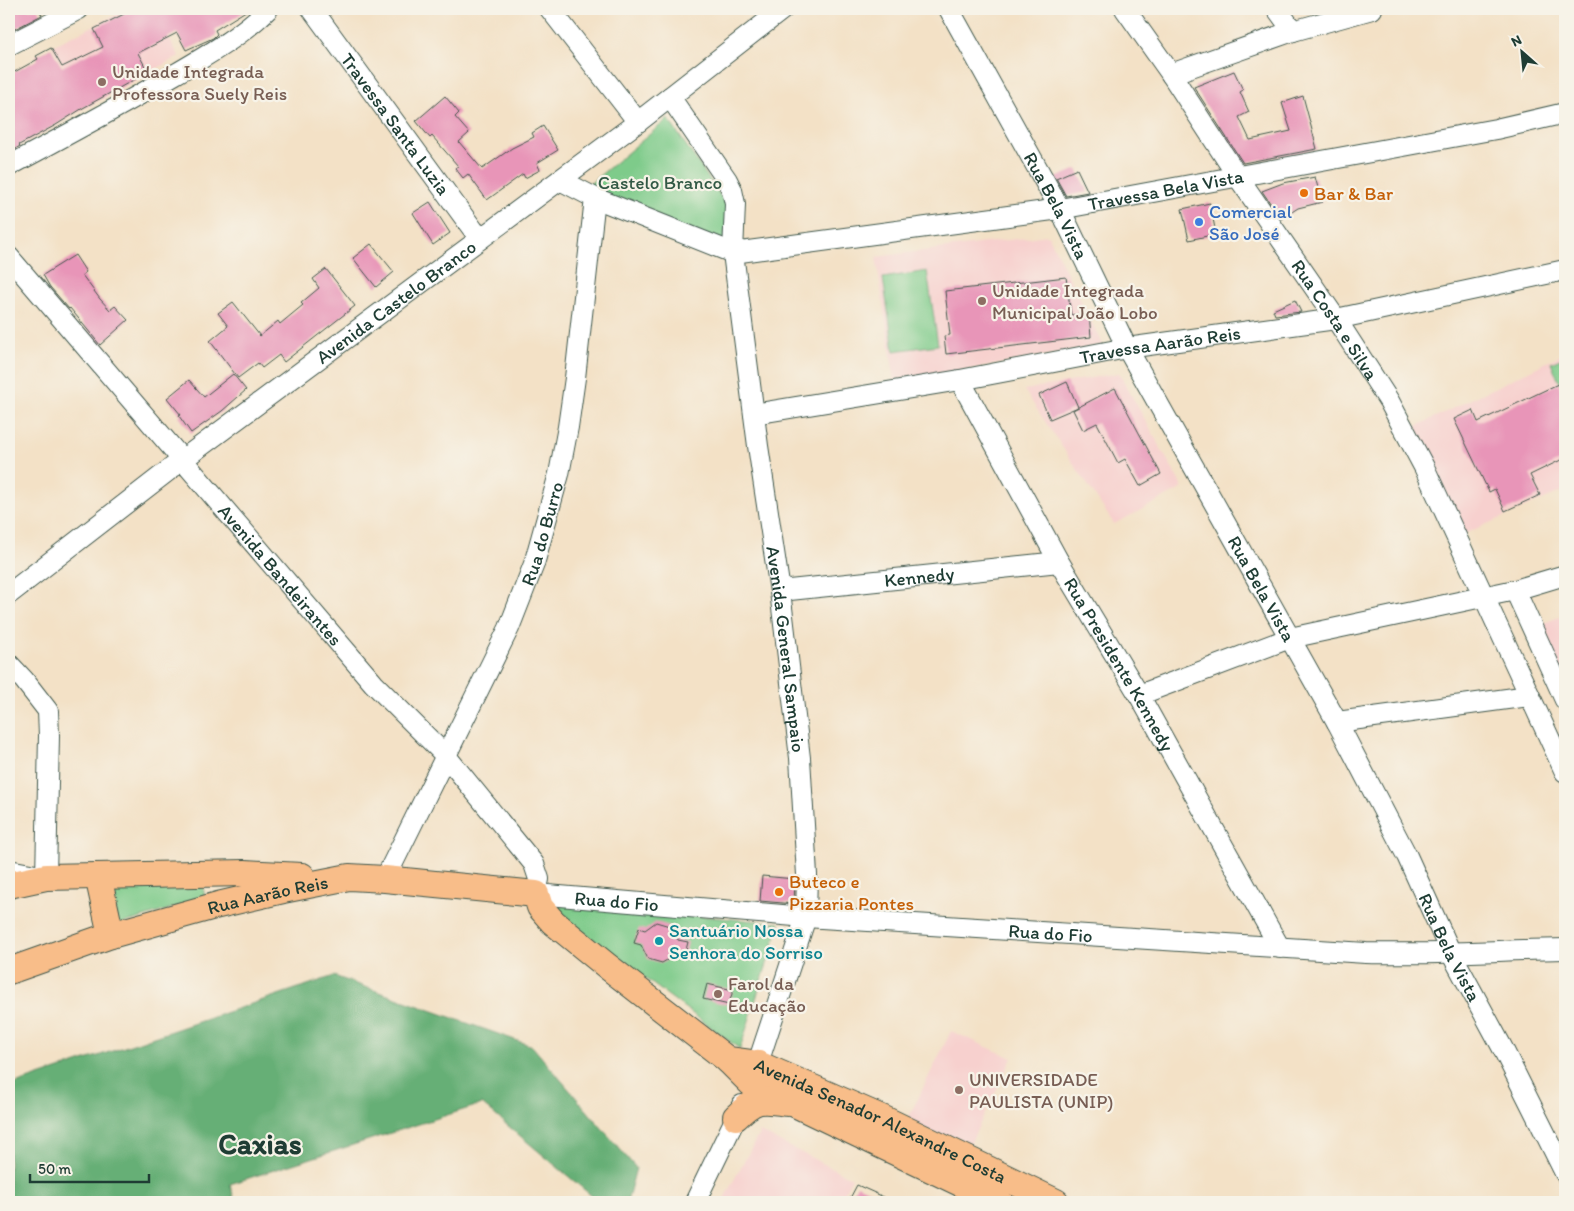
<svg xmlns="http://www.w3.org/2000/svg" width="1574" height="1211" font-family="Itim,sans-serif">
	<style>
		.built { fill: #f7d0ce }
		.green { fill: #7ecb8a; stroke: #4e845f }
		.forest { fill: #66af76; stroke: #427655 }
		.building { fill: #e895b8 }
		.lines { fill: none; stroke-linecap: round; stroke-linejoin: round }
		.minor-casing { stroke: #3f564a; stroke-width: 22 }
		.major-casing { stroke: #3f564a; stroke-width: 28 }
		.minor { stroke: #fff; stroke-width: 20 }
		.major { stroke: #f8bd89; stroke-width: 26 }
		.education-dot { fill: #8d6e63; stroke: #f7f3e8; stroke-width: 2 }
		.food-dot { fill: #e8710a; stroke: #f7f3e8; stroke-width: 2 }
		.shop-dot { fill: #3f7fe0; stroke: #f7f3e8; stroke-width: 2 }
		.culture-dot { fill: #0f9aa8; stroke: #f7f3e8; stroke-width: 2 }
		.labels { text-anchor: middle; stroke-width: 4.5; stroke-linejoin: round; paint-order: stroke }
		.education-label { font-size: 19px; fill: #785e54; stroke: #f7f3e8; text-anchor: start }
		.street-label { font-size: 19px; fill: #1f3d34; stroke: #f7f3e8 }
		.park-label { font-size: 19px; fill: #325945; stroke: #f7f3e8 }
		.food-label { font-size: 19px; fill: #c56008; stroke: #f7f3e8; text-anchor: start }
		.shop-label { font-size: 19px; fill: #366cbe; stroke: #f7f3e8; text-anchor: start }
		.culture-label { font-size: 19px; fill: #0d838f; stroke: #f7f3e8; text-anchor: start }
		.town-label { font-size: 29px; font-weight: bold; fill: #1f3d34; stroke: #f7f3e8 }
	</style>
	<rect width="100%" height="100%" fill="#f7f3e8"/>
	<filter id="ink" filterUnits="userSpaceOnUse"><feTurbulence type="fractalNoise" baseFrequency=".02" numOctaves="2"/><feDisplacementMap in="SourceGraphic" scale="10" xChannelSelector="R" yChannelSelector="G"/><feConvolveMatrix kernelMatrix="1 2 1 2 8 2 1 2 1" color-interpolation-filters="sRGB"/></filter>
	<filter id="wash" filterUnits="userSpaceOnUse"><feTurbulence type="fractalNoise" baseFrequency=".0096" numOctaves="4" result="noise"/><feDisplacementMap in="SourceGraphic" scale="20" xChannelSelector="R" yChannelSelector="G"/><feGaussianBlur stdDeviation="1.12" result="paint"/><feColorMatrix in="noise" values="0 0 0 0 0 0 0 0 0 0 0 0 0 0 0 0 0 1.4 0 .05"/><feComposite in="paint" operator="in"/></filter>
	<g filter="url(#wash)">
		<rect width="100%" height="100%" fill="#f3e1c6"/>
		<path class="built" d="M128 9H152L179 56 86 108 52 46Z
			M1048 235 1103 345 895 383 876 257Z
			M1565 353V490L1464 534 1415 427Z
			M1119 373 1183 488 1114 524 1024 390Z
			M1565 615V691L1535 626Z
			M951 1031 1012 1058 966 1152 907 1121Z
			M760 1132 852 1178 839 1202H722Z"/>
		<path class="green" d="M668 119 729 208 723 249 586 187Z
			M927 271 938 345 894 351 883 278Z
			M1565 357V395L1551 363Z
			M107 883 203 887 205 898 118 925Z
			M544 903 780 923 740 1049Z"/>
		<path class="forest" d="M334 976 532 1046 636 1168 627 1202H599L482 1104 230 1184 235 1202H9V1086Z"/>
		<g id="blocks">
			<path class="building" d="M9 9H38L42 15 9 32Z
				M134 9H249L215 30 217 34 213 38 186 50 177 33 138 53 148 72 83 108 56 125 19 145 20 146 9 153V75L38 59 36 56 51 48 62 67 103 47 94 29Z
				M1234 71 1243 90 1240 92 1249 112 1239 117 1250 140 1291 131 1282 103 1303 96 1317 149 1243 163 1194 87Z
				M445 96 459 113 455 117 469 133 459 142 482 169 512 148 534 137 532 133 543 126 558 150 537 163 540 170 525 178 523 174 487 200 468 174 463 178 455 168 458 166 432 136 430 138 416 121Z
				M1077 169 1088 192 1066 196 1056 178Z
				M1315 177 1322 202 1298 208 1281 219 1262 191 1283 183Z
				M430 202 450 233 433 245 413 213Z
				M1210 203 1216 234 1189 240 1182 209Z
				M371 244 394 272 376 287 353 258Z
				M75 255 86 272 82 275 100 299 110 310 115 306 128 320 100 345 70 308 69 309 50 287 43 275Z
				M326 269 355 306 284 362 279 355 262 368 258 363 238 378 210 341 228 326 218 313 233 302 260 336 278 321 280 324 303 305 301 303 319 288 313 279Z
				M1066 277 1071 315 1089 313 1091 337 946 354 944 336 950 335 945 291Z
				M1295 300 1301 312 1275 315 1273 310Z
				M233 374 246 390 222 411 191 433 179 416 181 415 167 398 189 380 204 397Z
				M1067 382 1078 407 1050 419 1039 395Z
				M1558 384 1565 399V458L1530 475 1540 495 1505 511 1495 489 1489 492 1454 419 1473 410 1478 422Z
				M1115 388 1161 474 1140 486 1125 459 1118 463 1097 423 1083 430 1073 410Z
				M762 876 795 879 794 904 760 901Z
				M656 922 673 927 678 940 688 942 684 958 675 955 662 963 648 959 641 945 634 943 639 928 645 930Z
				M707 984 733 990 729 1005 703 999Z
				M857 1185 895 1202H848Z"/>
		</g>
	</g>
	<g filter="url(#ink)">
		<use href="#blocks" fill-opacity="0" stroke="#3f564a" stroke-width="1"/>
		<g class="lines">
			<g class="minor-casing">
				<g id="minor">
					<path id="s1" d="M312 9 480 239"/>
					<path d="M550 9 638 122"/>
					<path id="s2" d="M949 9 1060 209 1127 348 1337 722 1407 856 1450 951 1502 1047 1565 1173"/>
					<path id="s3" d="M1125 9 1171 74 1238 177 1336 319 1389 401 1424 467 1565 772"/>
					<path d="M1277 9 1293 31"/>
					<path d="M9 45 79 9"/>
					<path d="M1171 74 1293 31 1372 9"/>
					<path id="s4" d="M670 97 727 180 732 190 735 204 733 253 758 446 780 591 800 758 807 875 806 917 753 1078"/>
					<path d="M9 166C61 138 114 110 165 80 201 59 239 38 268 9"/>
					<path id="s5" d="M595 198 733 253 1060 209 1496 129 1565 113"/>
					<path id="s6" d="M9 257 374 684 446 756 534 864 539 879 536 894 806 917 1366 953C1432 955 1499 950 1565 949"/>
					<path id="s7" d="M960 380 1059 562 1139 695 1280 948"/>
					<path id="s8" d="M754 414 960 380 1127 348 1336 319 1565 270"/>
					<path d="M1515 590 1565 700"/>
					<path id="s9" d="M780 591 1059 562"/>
					<path id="s10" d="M9 594 182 460 638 122 783 9"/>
					<path d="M9 664 24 680 48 711 49 736 46 877 9 870"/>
					<path d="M1139 695 1290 638 1515 590 1565 575"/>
					<path d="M1337 722 1529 696"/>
					<path id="s11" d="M385 879 509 628 534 564 559 474 568 427 575 378 595 198 560 180"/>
					<path d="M695 1202 742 1105"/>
				</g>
			</g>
			<g class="major-casing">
				<g id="major">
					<path d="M98 876 111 935"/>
					<path d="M9 885 46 877 245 873 302 876"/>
					<path id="s12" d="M9 971 111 935 218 905 283 890 349 877 385 879 536 894 540 907 553 922 607 966 728 1060 751 1083 1000 1202"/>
					<path id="s13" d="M728 1060 758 1064 884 1119 1056 1202"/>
					<path d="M736 1117C756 1098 760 1099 787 1103"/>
				</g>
			</g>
			<use href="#minor" class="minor"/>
			<use href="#major" class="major"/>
		</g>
	</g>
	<g class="education-dot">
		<circle cx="102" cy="82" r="5"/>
		<circle cx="982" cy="301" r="5"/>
		<circle cx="718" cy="994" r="5"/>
		<circle cx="959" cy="1090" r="5"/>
	</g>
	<g class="food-dot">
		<circle cx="1304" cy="193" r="5"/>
		<circle cx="779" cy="892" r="5"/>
	</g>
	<circle class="shop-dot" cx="1199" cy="222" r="5"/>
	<circle class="culture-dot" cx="659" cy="941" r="5"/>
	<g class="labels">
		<g class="education-label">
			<text x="112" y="78">Unidade Integrada<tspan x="112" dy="22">Professora Suely Reis</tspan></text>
			<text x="992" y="297">Unidade Integrada<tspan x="992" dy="22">Municipal João Lobo</tspan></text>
			<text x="728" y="990">Farol da<tspan x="728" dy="22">Educação</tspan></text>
			<text x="969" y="1086">UNIVERSIDADE<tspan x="969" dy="22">PAULISTA (UNIP)</tspan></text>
		</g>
		<g class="street-label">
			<text dy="7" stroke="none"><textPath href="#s1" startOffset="142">Travessa Santa Luzia</textPath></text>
			<text dy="7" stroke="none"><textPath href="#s5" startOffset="586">Travessa Bela Vista</textPath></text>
			<text dy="7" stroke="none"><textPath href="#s2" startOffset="224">Rua Bela Vista</textPath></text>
			<text dy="7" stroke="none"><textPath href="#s10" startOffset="485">Avenida Castelo Branco</textPath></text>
			<text dy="7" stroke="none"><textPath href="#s3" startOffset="375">Rua Costa e Silva</textPath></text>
			<text dy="7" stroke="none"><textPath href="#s8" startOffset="412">Travessa Aarão Reis</textPath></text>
			<text dy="7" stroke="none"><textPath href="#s11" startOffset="380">Rua do Burro</textPath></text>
			<text dy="7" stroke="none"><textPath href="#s6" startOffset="418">Avenida Bandeirantes</textPath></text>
			<text dy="7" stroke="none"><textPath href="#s9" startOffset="140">Kennedy</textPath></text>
			<text dy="7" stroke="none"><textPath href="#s2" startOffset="659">Rua Bela Vista</textPath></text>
			<text dy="7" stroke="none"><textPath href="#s4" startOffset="575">Avenida General Sampaio</textPath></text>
			<text dy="7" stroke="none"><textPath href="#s7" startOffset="326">Rua Presidente Kennedy</textPath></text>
			<text dy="7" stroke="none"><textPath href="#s12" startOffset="270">Rua Aarão Reis</textPath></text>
			<text dy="7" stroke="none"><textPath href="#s6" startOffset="915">Rua do Fio</textPath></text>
			<text dy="7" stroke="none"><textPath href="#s6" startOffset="1350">Rua do Fio</textPath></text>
			<text dy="7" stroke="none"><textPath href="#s2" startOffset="1064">Rua Bela Vista</textPath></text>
			<text dy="7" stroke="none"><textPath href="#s13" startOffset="165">Avenida Senador Alexandre Costa</textPath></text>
		</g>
		<g class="park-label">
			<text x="660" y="189">Castelo Branco</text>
		</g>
		<g class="food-label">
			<text x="1314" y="200">Bar &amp; Bar</text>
			<text x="789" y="888">Buteco e<tspan x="789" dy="22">Pizzaria Pontes</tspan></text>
		</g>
		<g class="shop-label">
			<text x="1209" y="218">Comercial<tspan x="1209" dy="22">São José</tspan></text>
		</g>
		<g class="culture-label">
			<text x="669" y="937">Santuário Nossa<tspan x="669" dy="22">Senhora do Sorriso</tspan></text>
		</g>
		<g class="town-label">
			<text x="260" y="1154">Caxias</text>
		</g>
	</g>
	<rect width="1574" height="1211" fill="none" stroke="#f7f3e8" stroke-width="30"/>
	<g transform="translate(1522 52) rotate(333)" stroke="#f7f3e8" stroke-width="4" paint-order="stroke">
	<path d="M0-4L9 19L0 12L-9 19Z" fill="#1f3d34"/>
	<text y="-8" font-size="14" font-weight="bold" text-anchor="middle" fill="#1f3d34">N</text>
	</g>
	<path d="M30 1174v8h119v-8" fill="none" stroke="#1f3d34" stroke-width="2.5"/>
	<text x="38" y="1174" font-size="15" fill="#1f3d34" stroke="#f7f3e8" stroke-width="4" paint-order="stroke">50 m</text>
</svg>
